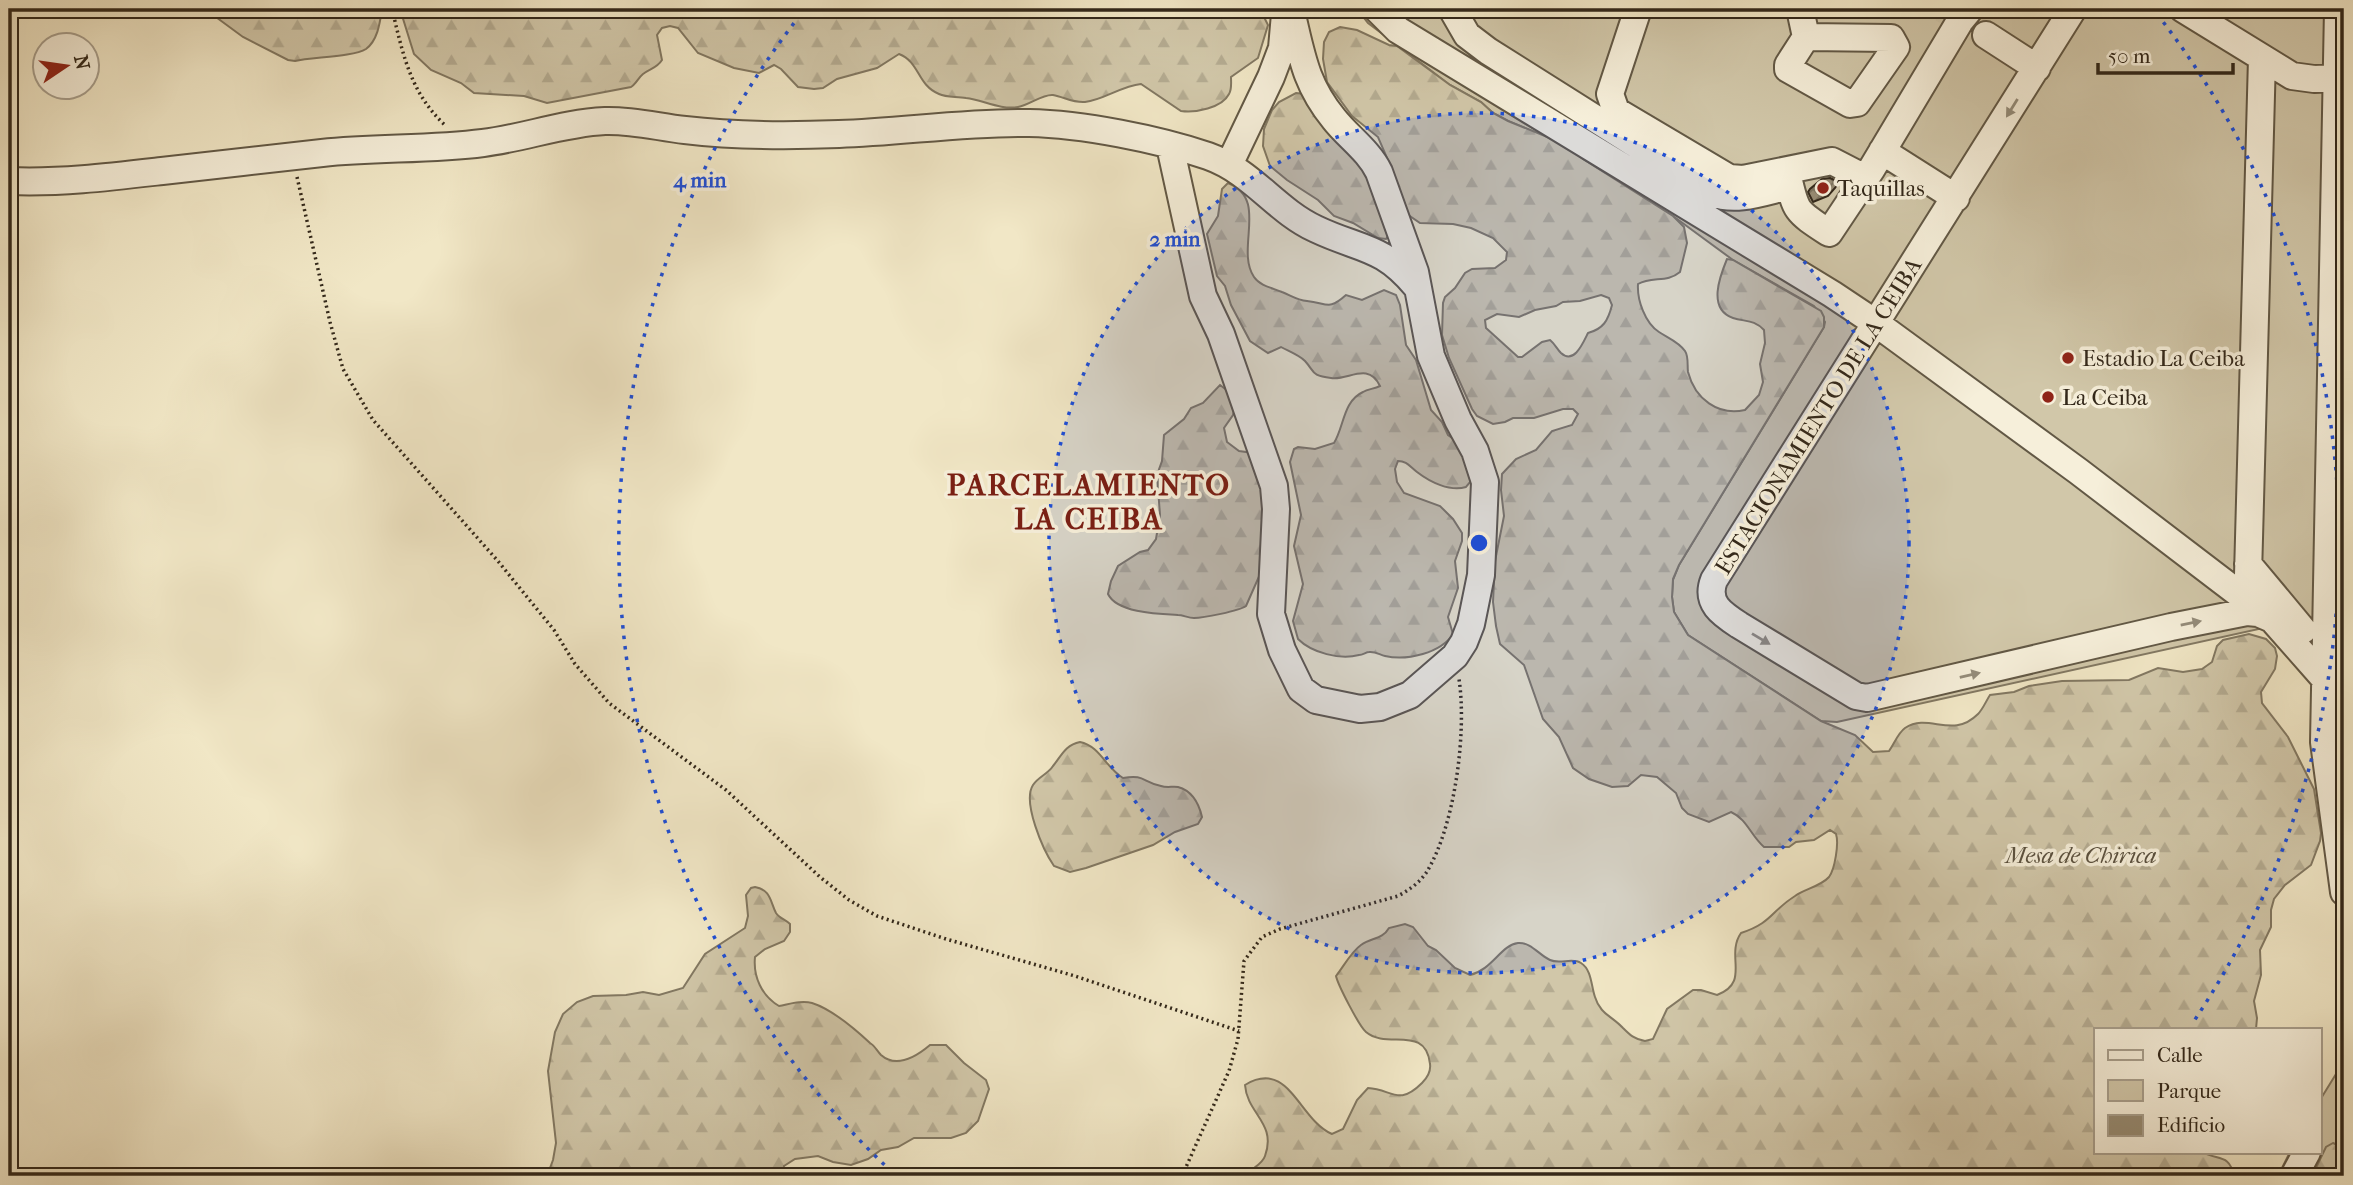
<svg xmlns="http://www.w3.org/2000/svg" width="2353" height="1185" font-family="'IM FELL French Canon',serif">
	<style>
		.green { fill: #d1c7a9; stroke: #827862; stroke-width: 2 }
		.forest { fill: url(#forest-firs); stroke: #827862; stroke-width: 2; fill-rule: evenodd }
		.building { fill: url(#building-cross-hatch); stroke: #33281a; stroke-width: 2 }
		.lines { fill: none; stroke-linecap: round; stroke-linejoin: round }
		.minor-tunnel { stroke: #cbc1a4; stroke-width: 26; stroke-dasharray: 26 13; stroke-linecap: butt }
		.minor-casing { stroke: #625845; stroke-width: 30 }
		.path { stroke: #33281a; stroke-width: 3.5; stroke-dasharray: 2 3.5; stroke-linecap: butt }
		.minor { stroke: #f6efda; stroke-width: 26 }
		.oneway { fill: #948c7a }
		.ring { fill: none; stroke: #1d4ed8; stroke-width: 3.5; stroke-dasharray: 3.5 7 }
		.poi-dot { fill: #8f2418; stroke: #f6efda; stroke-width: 2.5 }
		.labels { text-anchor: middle; stroke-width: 7; stroke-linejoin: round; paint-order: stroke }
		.poi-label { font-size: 23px; fill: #33281a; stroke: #f6efda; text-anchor: start }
		.street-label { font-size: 23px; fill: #33281a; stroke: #f6efda }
		.park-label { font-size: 23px; font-style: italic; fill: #5a503e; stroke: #f6efda }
		.district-label { font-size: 30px; font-weight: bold; letter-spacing: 2px; fill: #7a1f14; stroke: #f6efda }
		.centre { fill: #1d4ed8; stroke: #f6efda; stroke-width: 3.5 }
		.ring-label { font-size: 21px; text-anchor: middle; font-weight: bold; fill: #1d4ed8; stroke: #f6efda; stroke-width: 7; stroke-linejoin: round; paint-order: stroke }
	</style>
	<defs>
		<pattern id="forest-firs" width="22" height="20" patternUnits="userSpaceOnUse" patternTransform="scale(1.75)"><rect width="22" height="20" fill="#d1c7a9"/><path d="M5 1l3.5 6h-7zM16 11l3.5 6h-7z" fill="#b4ab91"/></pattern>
		<pattern id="building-cross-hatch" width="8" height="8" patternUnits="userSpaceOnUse" patternTransform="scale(1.75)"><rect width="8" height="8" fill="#968b73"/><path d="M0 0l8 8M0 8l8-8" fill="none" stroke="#7b725e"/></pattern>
	</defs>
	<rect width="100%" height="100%" fill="#f1e7c6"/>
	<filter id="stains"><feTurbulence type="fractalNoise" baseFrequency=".00286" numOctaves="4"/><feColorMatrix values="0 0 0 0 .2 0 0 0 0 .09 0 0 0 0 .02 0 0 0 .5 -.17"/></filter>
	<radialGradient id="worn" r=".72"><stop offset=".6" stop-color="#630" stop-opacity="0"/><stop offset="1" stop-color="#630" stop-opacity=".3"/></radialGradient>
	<path class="green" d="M1357 9H2344V892L2324 678 2272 626 1837 722 1821 721 1688 635 1674 612 1672 597 1673 580 1679 565 1824 327 1825 322 1814 306 1733 260 1673 216 1582 159 1562 143 1508 121 1493 113 1481 102 1450 85 1368 23Z
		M2344 1061V1176H2278L2290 1152H2320V1100Z"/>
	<path class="forest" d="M205 9H382C380 22 378 40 366 49 353 57 312 57 295 61L288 60 243 37Z
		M400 9H1260L1268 25 1258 58 1231 77C1231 83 1232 89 1229 94 1222 108 1195 113 1181 111L1141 84C1121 86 1104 100 1085 102 1073 103 1064 97 1053 95 1042 94 1030 105 1018 107 1000 110 983 100 966 98 957 96 947 98 939 94 917 85 920 62 899 54L877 68 837 79 823 88 814 89 798 87 781 69 774 65 759 73 734 68 698 53 678 28 670 26 662 28 657 35 662 60C657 68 651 68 643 74 638 78 636 84 631 87L547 103 524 96 474 93 461 83 431 70 414 54Z
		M1340 27 1357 30 1389 45 1397 46 1450 85 1481 102 1493 113 1508 121 1562 143 1583 159 1673 216 1684 227 1687 243 1680 272C1667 283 1652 276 1638 284 1637 300 1645 323 1659 332 1668 338 1679 342 1685 351 1689 357 1687 366 1688 372 1695 399 1718 416 1745 410L1759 395 1763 382 1760 364 1765 343 1764 330C1754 319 1745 322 1733 318 1707 309 1720 276 1727 259L1733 260 1821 311 1824 317V327L1679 565 1673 579 1672 597 1674 612 1688 635 1821 721 1855 735 1873 752 1889 751C1894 744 1898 733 1905 728 1929 712 1952 740 1978 714 1983 709 1986 701 1990 695L2014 692 2029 686 2062 681 2129 680 2158 668 2183 672 2202 669 2212 662 2217 646 2223 640 2249 634 2266 639 2275 648 2277 656 2275 669 2261 692 2262 703 2288 737 2314 789 2321 833 2320 841 2311 865 2285 885 2274 899 2271 910V927L2260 950 2261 975 2254 1001 2257 1018 2256 1029H2096V1152H2202C2218 1161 2229 1153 2234 1176H1316L1311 1171 1303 1169 1293 1176H1246C1251 1168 1262 1165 1265 1156 1277 1123 1247 1114 1245 1085 1289 1058 1299 1120 1332 1134L1343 1129 1357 1100 1368 1088C1392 1089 1398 1107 1422 1083 1427 1078 1431 1071 1430 1064 1426 1024 1387 1050 1366 1032 1359 1026 1338 985 1336 976 1344 966 1351 952 1361 945 1372 937 1382 940 1389 928L1405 924 1413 927 1428 946 1436 950 1455 968 1470 975C1492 970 1501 945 1518 943 1531 942 1539 955 1550 960 1560 965 1572 957 1581 963 1592 970 1591 986 1595 997 1600 1014 1612 1016 1623 1028 1630 1035 1634 1039 1645 1041L1653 1039 1667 1009 1693 990H1701L1717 995C1751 982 1725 956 1741 933 1772 923 1771 911 1795 896 1805 889 1821 886 1829 877 1835 869 1839 843 1836 834L1830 830 1814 840 1796 842 1789 847H1764C1751 836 1747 819 1731 812L1709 822 1688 814 1682 808 1676 793 1657 777 1641 775 1628 786 1612 787 1589 779 1573 768 1559 737 1543 719 1524 665 1500 644 1496 626 1493 602 1495 561 1504 516 1501 490 1502 474 1516 459 1536 450 1552 431 1572 425 1578 414 1573 409H1563L1534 418H1513L1505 422 1493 424 1477 416 1472 409 1449 358 1442 335 1443 303 1445 297 1455 288 1465 273 1472 269 1495 268 1506 260 1507 252 1493 238 1471 228 1453 224 1420 223 1407 214 1391 167 1378 137 1352 116 1327 82 1323 59 1324 42 1329 32ZM1601 295 1609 298 1612 305C1608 321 1603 329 1588 333 1583 343 1574 365 1561 353 1557 349 1555 344 1550 340L1542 342 1522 357H1518L1486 328 1485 320 1497 314 1519 317 1535 310 1556 306 1563 302 1580 301Z
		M1296 93 1305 94 1361 159 1390 233 1386 239 1378 238 1353 223 1334 216 1318 200 1287 180 1270 166 1263 146 1264 129 1272 110 1279 102Z
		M1228 183C1269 199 1235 249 1254 277 1260 286 1273 288 1282 292 1292 296 1297 300 1307 301 1328 303 1328 311 1346 295L1362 300 1384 290 1396 295 1400 305 1406 345 1416 360 1431 410 1442 422 1448 435 1458 442 1471 481 1466 487C1450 492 1430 482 1417 472 1410 467 1407 461 1398 461L1395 469 1397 482 1404 493 1440 506 1453 519 1462 533V541L1455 561 1458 588 1448 617 1453 634C1441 653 1407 661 1385 656 1380 655 1375 651 1369 652 1366 652 1363 655 1359 655 1340 660 1312 653 1298 639L1293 621 1303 584 1294 546 1301 515 1290 462 1294 449 1298 447 1315 449 1334 443C1344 427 1343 401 1363 392 1368 389 1374 389 1380 386 1368 361 1348 381 1331 378 1311 376 1315 372 1305 361 1299 355 1288 351 1281 347L1268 353 1250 341 1231 305 1225 286 1217 276 1207 234 1218 216 1222 189Z
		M1220 385 1237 398 1233 415 1224 428 1227 442 1239 451 1253 453 1263 489 1261 572 1246 606C1239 611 1203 618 1194 618 1188 618 1183 615 1178 615 1159 614 1117 613 1108 594L1111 581 1118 566 1140 552 1148 550 1156 539 1160 515 1157 475 1162 461 1164 435 1184 419 1191 408 1203 403Z
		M1080 742C1100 746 1106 768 1123 778 1145 774 1142 782 1161 786 1167 788 1173 786 1178 787 1193 791 1199 804 1202 817L1198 824 1175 832 1153 845 1086 868 1070 872 1054 866C1043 850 1022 802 1033 785 1038 777 1048 774 1053 766 1062 755 1065 745 1080 742Z
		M755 887C771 890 770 901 776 913 779 918 786 920 790 924V932L784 941 765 949 755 957C753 977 762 996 779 1006 790 1004 801 1000 812 1003 831 1009 855 1029 870 1043 875 1046 877 1051 881 1055 897 1069 917 1056 930 1045H946L964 1063 986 1080 989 1089 978 1121 966 1133 951 1138H914L898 1147 881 1150 868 1159 851 1165 833 1162 818 1156 795 1159 784 1166V1176H547L553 1160 556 1143 548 1071 555 1032 563 1014 577 1002 593 996 626 995 643 992 659 995 683 988 705 954 745 928 748 916 746 895 751 888Z
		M2333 1143 2344 1148V1176H2312L2326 1147Z"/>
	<path class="building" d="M1830 178 1839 182 1835 188 1828 196 1813 202 1808 192 1810 189 1822 179Z"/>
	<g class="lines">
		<path class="minor-tunnel" d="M1942 9 1986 35"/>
		<g class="minor-casing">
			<path id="minor" d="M1377 9 1398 30 1832 294 1877 324 2078 471 2272 619 2324 678
				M1452 9 1467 35 1488 51 1713 193C1737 203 1766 191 1790 186
				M1638 9 1610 94 1616 111 1729 178 1743 179 1832 161 1865 178
				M1800 9 1806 37 1788 65V69L1850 104 1857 103 1896 47 1891 38 1806 37
				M2073 9 1714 580C1705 603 1722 614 1739 625L1856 696 1867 698 2171 627 2247 612 2258 613 2272 619
				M2183 9 2292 76 2314 79 2337 78
				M2338 9 2324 742 2344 892
				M1986 35 2037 68
				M1170 146 1203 296 1221 334 1274 486 1276 509 1271 614 1282 650 1301 689 1316 700 1360 709 1380 707 1410 695 1455 656 1464 642 1471 624 1481 575 1485 482 1475 451 1458 420 1431 356 1415 272 1379 172C1369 151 1348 137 1334 119 1306 85 1302 57 1292 15L1287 11
				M1882 151 1956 198
				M1229 165 1271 77 1282 48 1285 14
				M1787 172C1796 212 1794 210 1829 233L1871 170 1960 21 1970 9
				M9 181C61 183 110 177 162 171 215 165 269 159 322 153 375 147 429 150 483 143 524 138 563 123 605 121 632 120 658 127 685 130 735 136 788 136 839 134 902 132 965 122 1029 123 1082 124 1158 139 1208 156 1253 172 1275 210 1316 229 1360 250 1382 245 1416 286
				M2248 564 2303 630
				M2247 612 2262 58
				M2294 1176 2307 1152"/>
		</g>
		<path class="path" d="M392 9C403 54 410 93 446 126
			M297 177 330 322 343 369 373 420 497 560 554 630 575 664 609 703 726 790 820 877 849 900 877 916 946 939 1075 976 1239 1031
			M1182 1176 1229 1071 1238 1039 1244 961 1262 937 1280 929 1398 896C1409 890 1419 883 1426 873 1455 827 1467 732 1459 679"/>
		<use href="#minor" class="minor"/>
	</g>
	<defs><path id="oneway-solid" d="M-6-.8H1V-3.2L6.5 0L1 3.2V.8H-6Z" transform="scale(1.75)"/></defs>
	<g class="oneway">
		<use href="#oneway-solid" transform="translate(2012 108) rotate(122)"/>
		<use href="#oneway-solid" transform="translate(2191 623) rotate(-11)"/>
		<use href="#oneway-solid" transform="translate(1761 639) rotate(31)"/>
		<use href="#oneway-solid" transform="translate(1970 675) rotate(-13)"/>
	</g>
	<circle cx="1479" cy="543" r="430" fill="#1d4ed8" fill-opacity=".12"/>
	<g class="ring">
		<circle cx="1479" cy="543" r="430"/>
		<path d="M892 1172A860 860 0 0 1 801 14M2157 14A860 860 0 0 1 2192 1024"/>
	</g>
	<g class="poi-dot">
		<circle cx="1823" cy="188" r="7"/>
		<circle cx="2068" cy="358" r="7"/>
		<circle cx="2048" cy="397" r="7"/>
	</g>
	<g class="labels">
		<g class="poi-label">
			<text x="1837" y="196">Taquillas</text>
			<text x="2082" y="366">Estadio La Ceiba</text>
			<text x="2062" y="405">La Ceiba</text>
		</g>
		<g class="street-label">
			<text transform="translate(1818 416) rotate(-58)" y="8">ESTACIONAMIENTO DE LA CEIBA</text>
		</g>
		<g class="park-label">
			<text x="2081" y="863">Mesa de Chirica</text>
		</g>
		<g class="district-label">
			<text x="1089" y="495">PARCELAMIENTO<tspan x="1089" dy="34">LA CEIBA</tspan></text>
		</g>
	</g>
	<circle cx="1479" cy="543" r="10" class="centre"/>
	<g class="ring-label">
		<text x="700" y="187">4 min</text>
		<text x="1175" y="246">2 min</text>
	</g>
	<rect width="2353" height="1185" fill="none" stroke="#f1e7c6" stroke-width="35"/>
	<rect x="10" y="10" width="2332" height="1164" fill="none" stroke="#33281a" stroke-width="3.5"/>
	<rect x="18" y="18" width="2318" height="1150" fill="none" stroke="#33281a" stroke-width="2"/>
	<rect x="2094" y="1028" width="228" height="126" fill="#f6efda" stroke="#a89f8d" stroke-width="2"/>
	<rect x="2108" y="1050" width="35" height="10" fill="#f6efda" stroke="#a89f8d" stroke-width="2"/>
	<text x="2157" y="1062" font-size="21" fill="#33281a">Calle</text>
	<rect x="2108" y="1080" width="35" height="21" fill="#d1c7a9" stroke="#a89f8d" stroke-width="2"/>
	<text x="2157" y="1098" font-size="21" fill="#33281a">Parque</text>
	<rect x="2108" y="1115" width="35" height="21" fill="#968b73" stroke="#a89f8d" stroke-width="2"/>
	<text x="2157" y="1132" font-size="21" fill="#33281a">Edificio</text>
	<g transform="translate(66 66) rotate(77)"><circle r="33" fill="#f6efda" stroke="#a89f8d" stroke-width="2"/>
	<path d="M0-5L12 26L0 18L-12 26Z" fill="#8f2418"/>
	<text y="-10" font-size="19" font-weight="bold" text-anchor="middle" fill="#33281a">N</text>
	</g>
	<path d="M2098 63v10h135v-10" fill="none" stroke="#33281a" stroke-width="3.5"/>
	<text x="2108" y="63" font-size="21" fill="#33281a" stroke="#f6efda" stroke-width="5" paint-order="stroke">50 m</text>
	<rect width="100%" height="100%" filter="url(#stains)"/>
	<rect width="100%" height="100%" fill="url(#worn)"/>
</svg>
